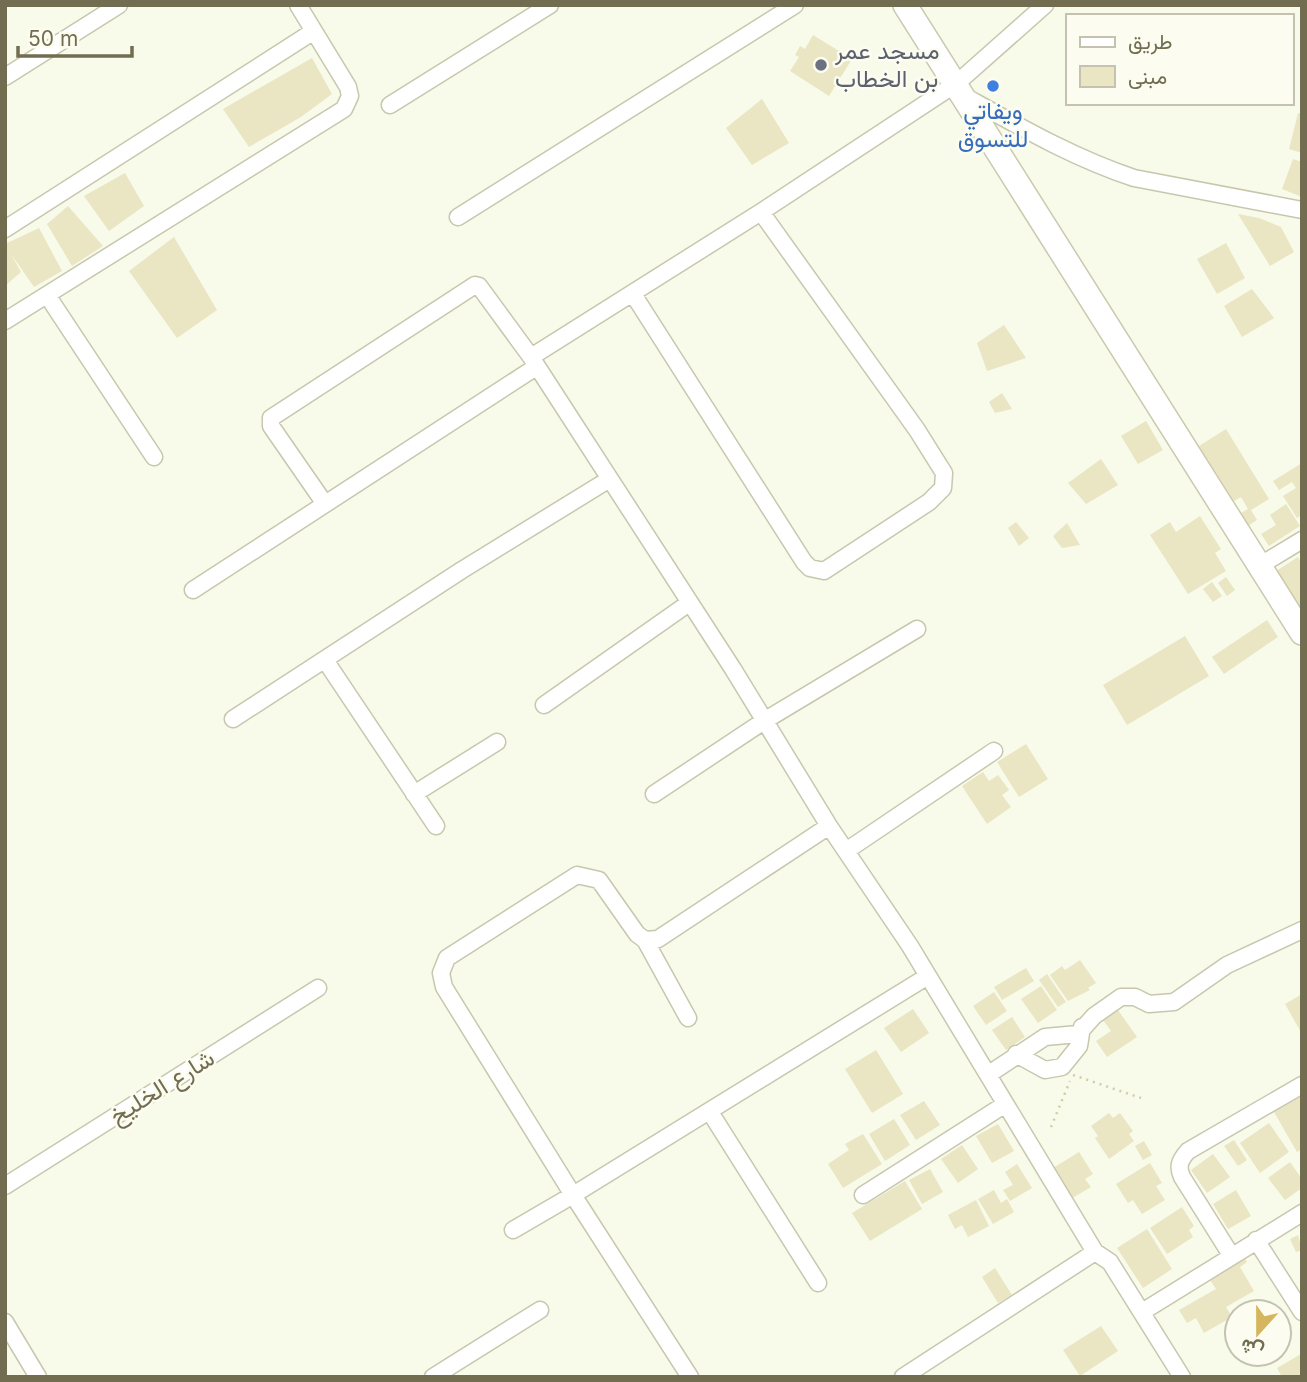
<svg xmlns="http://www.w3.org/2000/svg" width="1307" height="1382" font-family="Inter,Vazirmatn,sans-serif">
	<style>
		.building { fill: #eae6c3 }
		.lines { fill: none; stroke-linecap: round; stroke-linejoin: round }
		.street-casing { stroke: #c8c7ae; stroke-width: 19 }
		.secondary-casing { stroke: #cbc9ad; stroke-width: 26 }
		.path { stroke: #d1cda8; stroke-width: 2.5; stroke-dasharray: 2 5; stroke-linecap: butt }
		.street { stroke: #fff; stroke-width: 16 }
		.secondary { stroke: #fff; stroke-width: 23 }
		.worship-dot { fill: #6b7280; stroke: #fcfdf0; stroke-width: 2.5 }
		.shop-dot { fill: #3f7fe0; stroke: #fcfdf0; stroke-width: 2.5 }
		.labels { text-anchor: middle; stroke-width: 5; stroke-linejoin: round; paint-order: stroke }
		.worship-label { font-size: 24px; fill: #5b616d; stroke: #fcfdf0; text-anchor: start }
		.shop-label { font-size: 24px; fill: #366cbe; stroke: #fcfdf0 }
		.street-label { font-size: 24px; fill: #726d50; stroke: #fcfdf0 }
	</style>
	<rect width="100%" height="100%" fill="#f8faea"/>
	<path class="building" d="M813 35 852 59 829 96 790 71 799 57 795 55 800 46 805 49Z
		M312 58 332 94 301 117 249 147 223 109Z
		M762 99 789 143 752 165 726 128Z
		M1298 113 1302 114V153L1289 149Z
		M1293 159 1302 162V197L1282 189Z
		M125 173 144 206 109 231 84 196Z
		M68 206 103 246 72 266 47 224Z
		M1238 214 1259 218 1281 227 1294 252 1270 266Z
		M39 228 62 271 34 287 11 254 21 272 5 286V244Z
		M174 237 217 310 177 338 129 271Z
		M1226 243 1245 278 1217 294 1197 259Z
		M1252 289 1274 318 1242 337 1224 306Z
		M1004 325 1026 358 987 371 977 343Z
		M1002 393 1012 409 995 413 989 402Z
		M1146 421 1163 450 1138 464 1121 436Z
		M1226 429 1269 499 1251 510 1257 520 1243 529 1235 516 1248 509 1241 497 1234 501 1199 446Z
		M1101 459 1118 485 1086 504 1068 483Z
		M1302 463V515L1297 518 1283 496 1296 488 1292 482 1279 490 1273 481Z
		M1286 504 1300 526 1269 546 1261 534 1276 525 1270 515Z
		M1200 516 1221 549 1215 553 1226 571 1188 594 1150 535 1170 522 1176 532Z
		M1016 522 1029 538 1019 546 1008 528Z
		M1067 523 1080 545 1062 548 1053 536Z
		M1298 557 1302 564V609L1298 611 1273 573Z
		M1226 577 1235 590 1227 596 1218 583Z
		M1212 582 1222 596 1213 602 1203 589Z
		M1267 620 1278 637 1224 674 1212 657Z
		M1185 636 1209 676 1127 725 1103 685Z
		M1026 744 1048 779 1019 797 997 762Z
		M983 772 989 781 998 775 1009 790 1002 795 1011 807 987 824 962 786Z
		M1080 960 1096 983 1088 988 1090 990 1068 1001 1050 975 1062 966 1065 970Z
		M1026 968 1034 981 1002 1000 994 987Z
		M1047 974 1066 1002 1058 1007 1039 980Z
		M1041 986 1057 1010 1038 1023 1021 999Z
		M994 992 1007 1011 986 1025 973 1006Z
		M1302 994V1034L1285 1004Z
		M913 1009 929 1033 901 1052 884 1028Z
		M1118 1010 1137 1037 1107 1057 1096 1041 1111 1031 1103 1020Z
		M1012 1017 1025 1037 1006 1050 992 1030Z
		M876 1050 903 1094 872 1113 845 1069Z
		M1302 1096V1149L1297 1152 1274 1112Z
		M924 1101 940 1125 916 1140 900 1115Z
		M1109 1113 1113 1118 1120 1113 1133 1131 1129 1134 1134 1141 1109 1159 1095 1138 1098 1136 1091 1126Z
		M894 1119 910 1145 885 1161 869 1134Z
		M1269 1123 1289 1152 1260 1173 1240 1143Z
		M998 1124 1014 1151 992 1163 976 1136Z
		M863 1134 882 1164 843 1188 828 1164 849 1150 845 1144Z
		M1234 1140 1247 1160 1238 1166 1224 1146Z
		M1144 1141 1152 1155 1143 1160 1135 1146Z
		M962 1145 978 1169 958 1183 941 1159Z
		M1079 1152 1093 1174 1085 1179 1091 1187 1069 1200 1050 1170Z
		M1213 1154 1230 1177 1207 1193 1191 1170Z
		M1290 1162 1302 1179V1188L1285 1200 1268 1178Z
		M1150 1163 1162 1183 1156 1186 1165 1200 1142 1214 1133 1200 1128 1203 1116 1184Z
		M1017 1164 1032 1188 1010 1201 1003 1190 1013 1185 1005 1172Z
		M930 1169 943 1192 922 1204 909 1180Z
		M905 1181 922 1209 870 1241 852 1213Z
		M994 1190 1001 1203 1007 1199 1014 1212 993 1224 978 1199Z
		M1236 1190 1251 1216 1228 1229 1213 1204Z
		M976 1200 989 1226 968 1237 962 1225 955 1229 948 1215Z
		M1182 1207 1194 1226 1189 1230 1193 1237 1167 1254 1150 1228Z
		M1147 1229 1172 1269 1143 1288 1117 1248Z
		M1298 1235 1302 1250 1296 1252 1290 1239Z
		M1242 1253 1247 1262 1240 1267 1254 1291 1226 1307 1232 1317 1204 1333 1196 1318 1187 1323 1179 1310 1216 1289 1206 1274Z
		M995 1268 1012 1295 998 1303 982 1277Z
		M1101 1326 1118 1351 1080 1376 1063 1350Z
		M1301 1354 1302 1377H1282L1277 1368Z"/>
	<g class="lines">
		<g class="street-casing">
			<path id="street" d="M5 77 119 5
				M966 97C1020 127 1074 158 1134 178L1302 210
				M390 105 550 5
				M458 217 795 5
				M5 229 314 31
				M633 294 804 562 810 568 824 571 929 502 943 488 944 473 917 430 761 212
				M47 295 154 457
				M5 321 344 109 350 96 348 87 298 5
				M531 357 761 212 957 83 1045 5
				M325 504 271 426V418L475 285 479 286 531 357 733 669 829 826 910 946 1095 1252 1110 1262 1182 1377
				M1259 566 1302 540
				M193 590 536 367
				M325 660 436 826
				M544 705 689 603
				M233 719 462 570 608 480
				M414 794 497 742
				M654 794 764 721 917 629
				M829 826 658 939 645 940 637 934 599 880 577 875 447 958 441 973 444 987 573 1195 928 976
				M846 851 994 751
				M645 940 688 1018
				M1016 1054 1045 1070 1062 1067 1079 1046 1082 1027
				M989 1074 1045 1037 1078 1034 1094 1016 1121 997H1135L1149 1004 1174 1002 1227 965 1302 930
				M710 1112 818 1283
				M5 1186 318 988
				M863 1195 1004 1105
				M513 1230 573 1195 690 1377
				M1256 1240 1302 1312
				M1231 1255 1182 1177C1177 1166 1180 1160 1188 1151L1302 1085
				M1142 1312 1302 1213
				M5 1322 38 1377
				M433 1377 540 1310
				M903 1377 1095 1252"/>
		</g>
		<g class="secondary-casing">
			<path id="secondary" d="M905 5 1302 633"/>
		</g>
		<path class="path" d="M1073 1075 1141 1098
			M1051 1127 1070 1081"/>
		<use href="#street" class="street"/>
		<use href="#secondary" class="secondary"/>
	</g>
	<circle class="worship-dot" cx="821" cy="65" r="7"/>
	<circle class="shop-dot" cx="993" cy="86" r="7"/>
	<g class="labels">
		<g class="worship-label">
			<text x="835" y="59">مسجد عمر<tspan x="835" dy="28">بن الخطاب</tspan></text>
		</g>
		<g class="shop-label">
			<text x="993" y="119">ويفاتي<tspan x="993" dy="28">للتسوق</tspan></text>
		</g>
		<g class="street-label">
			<text transform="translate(162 1087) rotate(-32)" y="8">شارع الخليخ</text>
		</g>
	</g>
	<rect width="1307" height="1382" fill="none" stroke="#726d50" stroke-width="14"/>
	<rect x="1066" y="14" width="228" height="91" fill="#fcfdf0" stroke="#c5c3b0" stroke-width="2"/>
	<rect x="1080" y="37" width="35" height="10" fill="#ffffff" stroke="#c5c3b0" stroke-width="2"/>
	<text x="1128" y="49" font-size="21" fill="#726d50">طريق</text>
	<rect x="1080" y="66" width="35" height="21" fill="#eae6c3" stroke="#c5c3b0" stroke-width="2"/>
	<text x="1128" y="84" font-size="21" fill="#726d50">مبنى</text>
	<g transform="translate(1258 1333) rotate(201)"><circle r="33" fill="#fcfdf0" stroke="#c5c3b0" stroke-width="2"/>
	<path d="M0-5L12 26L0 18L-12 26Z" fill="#d5b55e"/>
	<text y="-10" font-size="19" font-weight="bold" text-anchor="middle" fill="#726d50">ش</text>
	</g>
	<path d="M18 46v10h114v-10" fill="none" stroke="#726d50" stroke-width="3.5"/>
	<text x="28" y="46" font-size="21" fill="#726d50" stroke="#fcfdf0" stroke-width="5" paint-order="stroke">50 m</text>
</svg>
